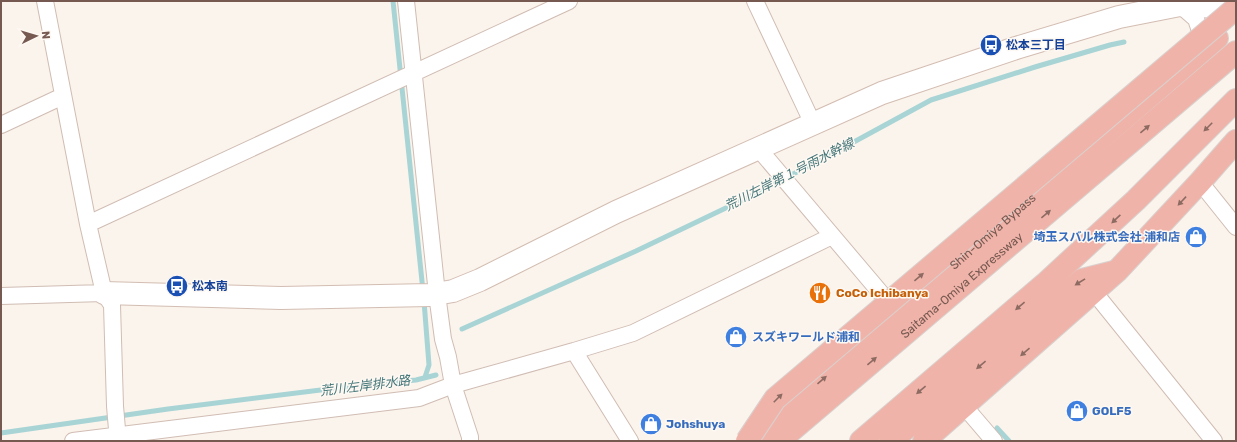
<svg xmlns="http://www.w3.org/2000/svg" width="1237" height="442" font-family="Rubik,'Noto Sans JP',sans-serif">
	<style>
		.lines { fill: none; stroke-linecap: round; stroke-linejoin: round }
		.stream { stroke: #a8d4d5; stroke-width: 5 }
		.street-casing { stroke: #d0bdb4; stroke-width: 18 }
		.secondary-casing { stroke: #d3bdb2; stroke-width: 24 }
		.highway-casing { stroke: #d9d1ce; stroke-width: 24 }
		.street { stroke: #fff; stroke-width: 16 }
		.secondary { stroke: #fff; stroke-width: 22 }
		.highway { stroke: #f0b3a9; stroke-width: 22 }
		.highway-bridge-casing { stroke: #d9d1ce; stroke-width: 24; stroke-linecap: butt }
		.highway-bridge { stroke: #f0b3a9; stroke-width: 22 }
		.oneway { fill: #8e6b62 }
		.labels { text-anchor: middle; stroke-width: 3; stroke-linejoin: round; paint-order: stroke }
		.transit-label { font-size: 12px; font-weight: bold; fill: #164399; stroke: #fef8f3; text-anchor: start }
		.street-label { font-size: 12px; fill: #765950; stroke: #fef8f3 }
		.shop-label { font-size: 12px; font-weight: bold; fill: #366cbe; stroke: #fef8f3; text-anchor: start }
		.food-label { font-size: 12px; font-weight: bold; fill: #c56008; stroke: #fef8f3; text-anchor: start }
		.water-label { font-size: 13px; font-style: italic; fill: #447678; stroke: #fef8f3 }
	</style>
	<rect width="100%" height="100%" fill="#fbf4ec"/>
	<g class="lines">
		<path class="stream" d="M393 1 423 291
			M424 301 429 365 425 377
			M462 329 636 251 753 195 841 149 931 100 1035 67 1110 45 1124 42
			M997 428 1009 441
			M1 433 168 409 361 385 416 380 436 375"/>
		<g class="street-casing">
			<path id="street" d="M45 1 88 224 104 293 112 305 115 406 118 441
				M406 1 437 294 443 339 448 357 453 385 470 437V441
				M755 1 813 124
				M1180 5 1196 19 1200 31 1194 45
				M1 125 63 96
				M758 148 896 311
				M1200 182 1236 227
				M88 224 569 1
				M1094 292 1214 441
				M1 296 104 293
				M574 351 630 441
				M964 406 994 441
				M73 441 419 398 453 385 574 351 633 333 832 236"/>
		</g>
		<g class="secondary-casing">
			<path id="secondary" d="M104 293 281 298 430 295 453 291 480 280 616 212 882 93 1016 48 1119 17 1180 5 1236 8"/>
		</g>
		<g class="highway-casing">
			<g id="highway">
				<path id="s1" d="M750 440 769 425 1217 38"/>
				<path id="s2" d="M779 441 1236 52"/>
				<path d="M861 441 1047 282 1136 200 1236 100"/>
				<path d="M891 441 1082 280 1114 272"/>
				<path d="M924 441 1117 271 1200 182 1236 141"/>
			</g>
		</g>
		<use href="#street" class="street"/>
		<use href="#secondary" class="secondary"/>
		<use href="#highway" class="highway"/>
		<g class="highway-bridge-casing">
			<path id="highway-bridge" d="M747 441 775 399 1236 8"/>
		</g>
		<use href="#highway-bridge" class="highway-bridge"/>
	</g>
	<defs><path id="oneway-solid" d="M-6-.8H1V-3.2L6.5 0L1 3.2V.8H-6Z"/></defs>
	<g class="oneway">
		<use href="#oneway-solid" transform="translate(1208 127) rotate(135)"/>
		<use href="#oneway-solid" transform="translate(1145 129) rotate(-40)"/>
		<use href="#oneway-solid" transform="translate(1182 201) rotate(133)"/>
		<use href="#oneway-solid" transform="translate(1046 214) rotate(-40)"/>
		<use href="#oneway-solid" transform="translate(1116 219) rotate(137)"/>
		<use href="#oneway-solid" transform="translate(919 277) rotate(-40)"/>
		<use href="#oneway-solid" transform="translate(1080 282) rotate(148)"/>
		<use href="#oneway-solid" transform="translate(1020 306) rotate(140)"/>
		<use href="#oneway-solid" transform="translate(1025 352) rotate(139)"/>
		<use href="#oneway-solid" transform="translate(872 361) rotate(-40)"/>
		<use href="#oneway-solid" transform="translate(981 365) rotate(140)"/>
		<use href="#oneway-solid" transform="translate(822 380) rotate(-41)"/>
		<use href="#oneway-solid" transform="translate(921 390) rotate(140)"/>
		<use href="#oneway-solid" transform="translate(778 398) rotate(-45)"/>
	</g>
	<defs>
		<g id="bus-disc" transform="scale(1.15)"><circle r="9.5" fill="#1a4fb4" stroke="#fef8f3"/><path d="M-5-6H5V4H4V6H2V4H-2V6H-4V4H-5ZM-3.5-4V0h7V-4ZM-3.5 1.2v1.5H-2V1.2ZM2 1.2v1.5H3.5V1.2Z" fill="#fff"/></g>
		<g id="shop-disc" transform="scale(1.15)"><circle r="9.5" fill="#3f7fe0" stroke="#fef8f3"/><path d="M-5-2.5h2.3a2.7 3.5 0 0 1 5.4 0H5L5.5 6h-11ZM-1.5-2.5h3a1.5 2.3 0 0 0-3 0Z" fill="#fff"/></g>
		<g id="restaurant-disc" transform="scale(1.15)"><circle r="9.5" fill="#e8710a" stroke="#fef8f3"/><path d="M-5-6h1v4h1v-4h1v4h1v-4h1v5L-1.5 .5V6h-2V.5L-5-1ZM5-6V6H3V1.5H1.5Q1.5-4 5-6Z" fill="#fff"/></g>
	</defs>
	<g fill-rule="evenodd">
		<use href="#bus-disc" x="991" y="45"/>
		<use href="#shop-disc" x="1196" y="237"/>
		<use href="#bus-disc" x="177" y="286"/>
		<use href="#restaurant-disc" x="820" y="293"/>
		<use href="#shop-disc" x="736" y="337"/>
		<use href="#shop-disc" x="1077" y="411"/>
		<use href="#shop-disc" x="651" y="424"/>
	</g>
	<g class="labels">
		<g class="transit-label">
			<text x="1006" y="49">松本三丁目</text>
			<text x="192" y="290">松本南</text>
		</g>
		<g class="street-label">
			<text dy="4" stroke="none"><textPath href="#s1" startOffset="320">Shin-Omiya Bypass</textPath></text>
			<text dy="4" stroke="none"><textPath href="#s2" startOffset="240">Saitama-Omiya Expressway</textPath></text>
		</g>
		<g class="shop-label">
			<text x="1180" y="241" text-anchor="end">埼玉スバル株式会社 浦和店</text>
			<text x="752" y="341">スズキワールド浦和</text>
			<text x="1092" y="415">GOLF5</text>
			<text x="666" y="428">Johshuya</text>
		</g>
		<g class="food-label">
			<text x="836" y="297">CoCo Ichibanya</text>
		</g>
		<g class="water-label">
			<text transform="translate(789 174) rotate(-27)" y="5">荒川左岸第１号雨水幹線</text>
			<text transform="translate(365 385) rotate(-7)" y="5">荒川左岸排水路</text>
		</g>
	</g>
	<rect width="1237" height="442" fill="none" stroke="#765950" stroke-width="4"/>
	<g transform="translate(36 36) rotate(85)" stroke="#fef8f3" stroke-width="3" paint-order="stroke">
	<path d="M0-3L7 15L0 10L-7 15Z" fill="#765950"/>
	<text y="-6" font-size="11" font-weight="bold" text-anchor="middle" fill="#765950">N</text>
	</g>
</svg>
